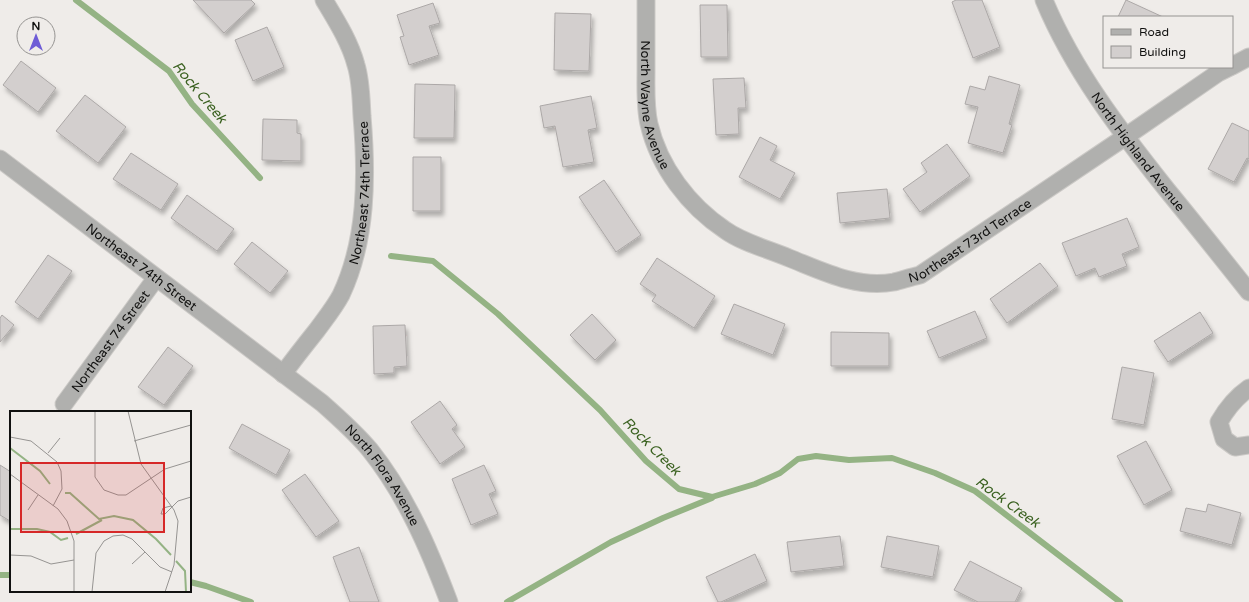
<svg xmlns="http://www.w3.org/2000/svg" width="1249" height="602" font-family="'Varela Round',sans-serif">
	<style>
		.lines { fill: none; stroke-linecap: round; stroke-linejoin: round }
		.stream { stroke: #94b384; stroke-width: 6 }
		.building { fill: #d3cfce; stroke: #aca8a7; filter: url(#shadow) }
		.minor-casing { stroke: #cbc9c6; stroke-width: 19 }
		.minor { stroke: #b0b0ae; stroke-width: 17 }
		.labels { text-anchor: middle; stroke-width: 3; stroke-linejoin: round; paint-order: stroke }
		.street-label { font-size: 13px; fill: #111110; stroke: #efece9 }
		.water-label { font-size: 14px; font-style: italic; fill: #3a6120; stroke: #efece9 }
		.inset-river { fill: none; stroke: #94b384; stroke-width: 2 }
		.inset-road { fill: none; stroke: #969492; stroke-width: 1 }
		.view { fill: #d62828; fill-opacity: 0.15; stroke: #d62828; stroke-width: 2 }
		.inset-edge { fill: none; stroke: #111110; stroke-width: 2 }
	</style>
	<defs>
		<filter id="shadow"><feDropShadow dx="2.5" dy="4.5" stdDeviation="2" flood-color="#0004"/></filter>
	</defs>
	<rect width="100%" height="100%" fill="#efece9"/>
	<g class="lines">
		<path class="stream" d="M76 0 169 71 192 104 260 178
			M391 256 433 261 498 314 600 410 646 461 679 489 712 497 755 484 780 473 798 459 816 456 849 460 892 458 935 473 975 491 1120 602
			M0 575H11
			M190 582 206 586 251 602
			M507 602 611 542 663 518 712 498"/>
	</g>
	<path class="building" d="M193 0H251L255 4 224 33Z
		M956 0H982L1000 47 973 58 952 2Z
		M1126 0 1163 17H1118Z
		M433 3 440 23 429 26 439 55 409 65 400 37 404 36 397 15Z
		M700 5H727L728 57H701Z
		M555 13 591 14 589 71 554 70Z
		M267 27 284 67 253 81 235 40Z
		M21 61 56 88 38 112 3 85Z
		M989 76 1020 85 1009 124 1012 125 1003 153 968 143 978 107 965 104 970 86 985 90Z
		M744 78 746 108H738L739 134 716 135 713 79Z
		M415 84 455 85 454 138H414Z
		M85 95 126 127 98 163 56 131Z
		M591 96 597 128 588 130 594 162 563 167 555 126 544 128 540 106Z
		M263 119 297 120V133L301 134V161L262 160Z
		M1232 123 1249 131V159L1247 158 1234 182 1208 169Z
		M760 137 777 146 770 160 795 173 780 199 739 177Z
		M947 144 970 176 920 212 903 189 927 172 921 163Z
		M131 153 178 184 161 210 113 179Z
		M413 157H441V211H413Z
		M604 180 641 235 616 252 579 197Z
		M887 189 890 218 840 223 837 193Z
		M187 195 234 229 217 251 171 218Z
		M1127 218 1139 247 1122 254 1127 266 1099 277 1095 268 1076 276 1062 243Z
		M252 242 288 271 270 293 234 264Z
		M48 255 72 271 38 319 15 302Z
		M657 258 715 296 694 328 652 301 656 295 640 284Z
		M1040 263 1058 286 1007 323 990 299Z
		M734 304 785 324 773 355 721 334Z
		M975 311 987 338 939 358 927 331Z
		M1200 312 1213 333 1168 362 1154 341Z
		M592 314 616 340 595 360 570 335Z
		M2 315 14 325 0 342V318Z
		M405 325 407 366 394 367V373L374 374 373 326Z
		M831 332 889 333V366H831Z
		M168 347 193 366 164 405 138 387Z
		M1122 367 1154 373 1144 425 1112 419Z
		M440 401 457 425 452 429 465 447 440 464 411 422Z
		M242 424 290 450 276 475 229 448Z
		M1146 441 1172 490 1144 505 1117 456Z
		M0 465 11 472V519L10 521 0 515Z
		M484 465 496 491 489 494 498 514 471 525 452 479Z
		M305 474 339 521 316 537 282 490Z
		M1208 504 1241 513 1232 545 1180 531 1186 508 1206 512Z
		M840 536 844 566 791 572 787 542Z
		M887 536 939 546 933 577 881 567Z
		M359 547 379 602H350L333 557Z
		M755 554 767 581 721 602H718L706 577Z
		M970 561 1022 588 1015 602H978L954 590Z"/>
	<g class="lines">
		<g class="minor-casing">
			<g id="minor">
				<path id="s1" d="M646 0C646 23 646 47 646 70 646 88 645 107 649 124 659 167 689 206 725 230 743 243 768 249 789 258 822 271 857 289 894 282 902 280 911 277 920 275L1125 137 1218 73 1230 67"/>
				<path id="s2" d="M1044 0C1073 70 1120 131 1167 190 1195 224 1222 258 1249 292"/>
				<path d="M1232 66 1249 57"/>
				<path id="s3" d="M0 159 322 403C339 418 356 433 370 450 406 495 429 549 449 602"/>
				<path id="s4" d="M283 374C294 359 305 345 317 330 325 319 334 308 341 295 367 240 367 176 362 116 361 99 361 81 356 65 350 42 336 20 324 0"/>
				<path d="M1249 388C1236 397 1227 408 1219 422L1224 439 1235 447 1249 445"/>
				<path id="s5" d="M64 404 156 278"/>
			</g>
		</g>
		<use href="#minor" class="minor"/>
	</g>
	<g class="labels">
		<g class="street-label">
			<text dy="5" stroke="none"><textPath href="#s1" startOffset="106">North Wayne Avenue</textPath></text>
			<text dy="5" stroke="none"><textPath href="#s2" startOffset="179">North Highland Avenue</textPath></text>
			<text dy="5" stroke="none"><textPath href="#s4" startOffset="203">Northeast 74th Terrace</textPath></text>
			<text dy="5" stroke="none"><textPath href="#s1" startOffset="524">Northeast 73rd Terrace</textPath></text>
			<text dy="5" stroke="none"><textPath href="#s3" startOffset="178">Northeast 74th Street</textPath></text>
			<text dy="5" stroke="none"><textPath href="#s5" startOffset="78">Northeast 74 Street</textPath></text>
			<text dy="5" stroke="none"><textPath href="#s3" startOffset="499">North Flora Avenue</textPath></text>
		</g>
		<g class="water-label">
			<text transform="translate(200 92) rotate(50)" y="5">Rock Creek</text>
			<text transform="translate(652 446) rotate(45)" y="5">Rock Creek</text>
			<text transform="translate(1008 502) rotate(36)" y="5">Rock Creek</text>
		</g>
	</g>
	<g transform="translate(10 411)">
		<rect width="181" height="181" fill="#efece9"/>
		<path class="inset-river" d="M0 37 30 60 40 73M55 82H60L89 108 104 105 123 109 146 128 161 144M0 118H27L40 121 51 129 58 127M66 123 92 109M166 150 175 160 176 181"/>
		<path class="inset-road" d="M85 0V66L94 79 108 84H116L155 58 181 50M118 0 131 53 164 99 168 110 164 154 155 181M0 26 21 30 47 51 51 60 52 78 43 95M124 30 181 14M38 42 50 27M0 63 48 98 57 110 64 130V181M161 95 153 97 151 103H155L168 90 181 86M18 99 28 84M0 144 21 145 41 153 64 149M122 153 135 141M82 181 86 142 94 130 103 125 113 124 122 128 150 156 162 161"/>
		<path class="view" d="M11 52H154V121H11Z"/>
		<rect width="181" height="181" class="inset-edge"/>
	</g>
	<rect x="1103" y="16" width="130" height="52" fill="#efece9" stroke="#969492"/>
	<rect x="1111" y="29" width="20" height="6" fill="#b0b0ae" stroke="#969492"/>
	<text x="1139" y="36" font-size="12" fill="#111110">Road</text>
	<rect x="1111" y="46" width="20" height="12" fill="#d3cfce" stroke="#969492"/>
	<text x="1139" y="56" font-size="12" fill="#111110">Building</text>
	<g transform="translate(36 36)"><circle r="19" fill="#efece9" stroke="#969492"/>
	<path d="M0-3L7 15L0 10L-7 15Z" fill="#6e5cd6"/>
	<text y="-6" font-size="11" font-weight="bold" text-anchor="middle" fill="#111110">N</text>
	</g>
</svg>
